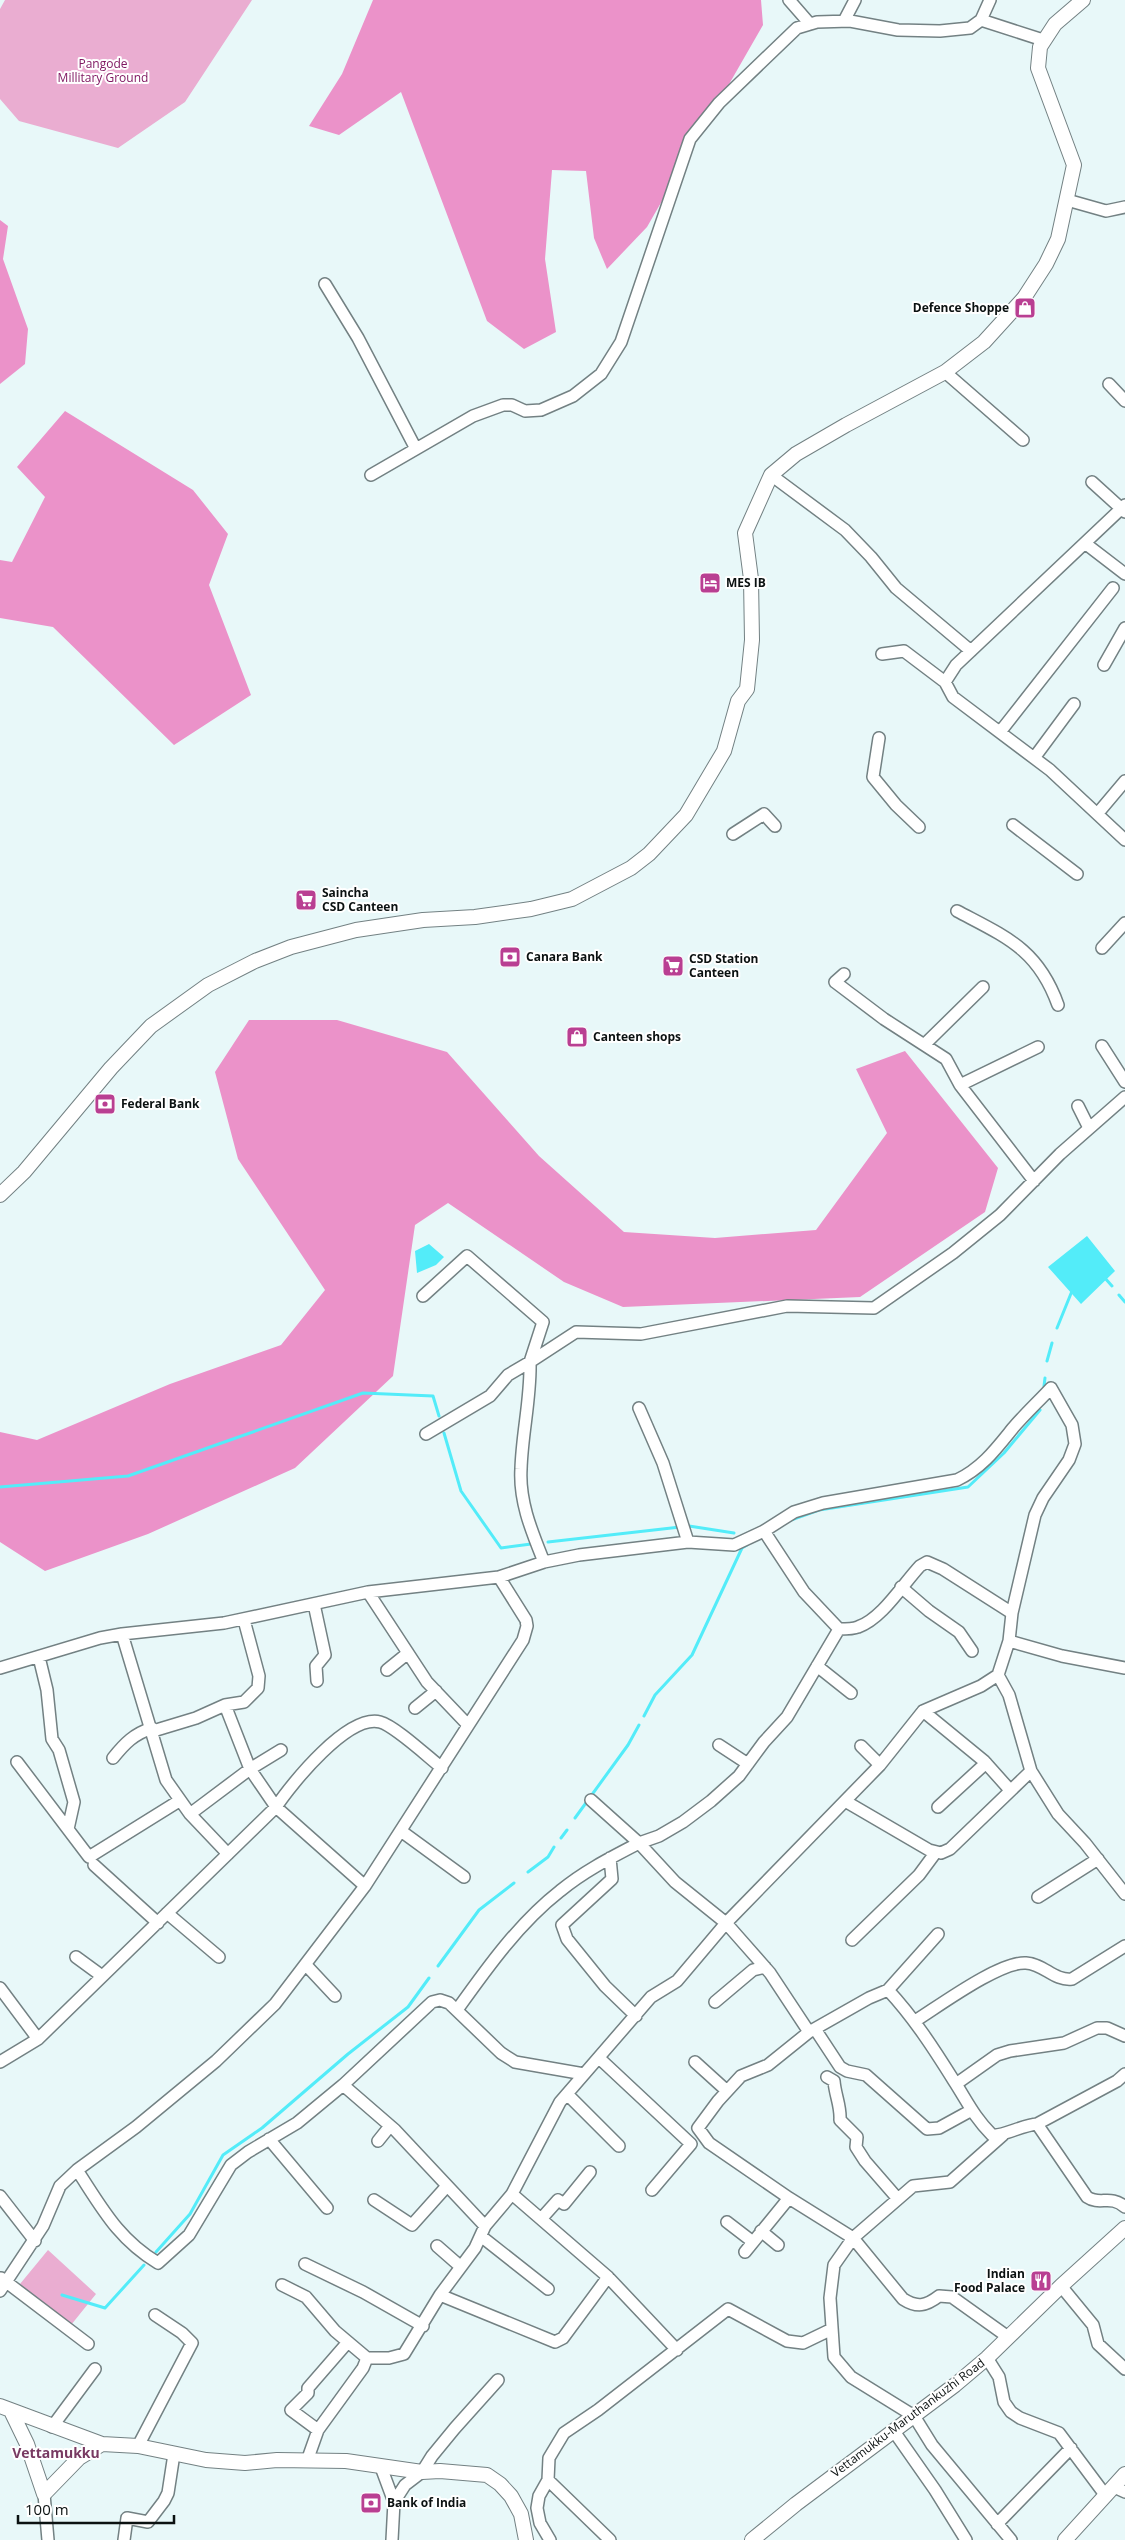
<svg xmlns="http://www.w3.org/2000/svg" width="1125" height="2540" font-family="'Open Sans',sans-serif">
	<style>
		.green { fill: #eaadd1 }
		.forest { fill: #eb92c9 }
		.water { fill: #53ecf9 }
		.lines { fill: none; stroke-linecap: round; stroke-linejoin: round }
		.stream { stroke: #53ecf9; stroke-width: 3 }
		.minor-casing { stroke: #738183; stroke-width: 14 }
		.major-casing { stroke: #738183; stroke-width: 16 }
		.minor { stroke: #fff; stroke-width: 11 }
		.major { stroke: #fff; stroke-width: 14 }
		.labels { text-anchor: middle; stroke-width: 4; stroke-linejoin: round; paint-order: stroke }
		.park-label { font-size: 12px; fill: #811a63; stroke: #fff }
		.poi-label { font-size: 12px; font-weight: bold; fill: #0b1111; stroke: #fff; text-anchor: start }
		.street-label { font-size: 12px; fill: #0b1111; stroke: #fff }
		.neighbourhood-label { font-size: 14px; font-weight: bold; fill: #783a62; stroke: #fff }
	</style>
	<rect width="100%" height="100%" fill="#e8f8f9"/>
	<path class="green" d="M5 0H252L185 102 118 148 19 121 0 99V9Z
		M48 2250 96 2294 71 2325 20 2284Z"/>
	<path class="forest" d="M373 0H761L763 25 647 227 607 269 594 238 586 171 552 170 545 259 556 332 524 349 487 321 401 92 339 135 309 126 342 74Z
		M0 220 8 226 3 259 28 329 25 364 0 384Z
		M65 411 193 490 228 534 209 585 251 695 174 745 53 627 0 618V560L12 562 45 497 17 467Z
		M249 1020H337L447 1052 539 1156 624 1232 715 1238 816 1230 887 1133 856 1069 905 1051 998 1168 985 1212 860 1297 623 1307 564 1282 448 1203 415 1225 393 1376 295 1468 148 1534 45 1571 0 1542V1432L37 1440 170 1384 281 1345 325 1290 238 1159 215 1072Z"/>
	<path class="water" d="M1087 1236 1115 1271 1081 1304 1048 1267Z
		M429 1244 444 1257 436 1265 417 1273 415 1251Z"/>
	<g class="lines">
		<path class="stream" d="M1104 1277 1112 1286
			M1119 1295 1125 1302
			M1057 1328 1072 1291
			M1047 1361 1052 1343
			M1044 1386 1045 1378
			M444 1433 461 1491 501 1548 531 1544
			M0 1487 128 1476 363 1393 433 1396 439 1416
			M791 1520 819 1510 968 1487 1004 1453 1040 1410
			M548 1542 689 1526 734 1533
			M644 1716 655 1695 692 1655 742 1548 747 1545
			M575 1818 628 1745 639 1725
			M561 1838 567 1830
			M528 1872 548 1857 554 1847
			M438 1966 479 1910 514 1883
			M156 2252 190 2214 223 2155 262 2128 348 2054 408 2007 429 1978
			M62 2295 105 2308 144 2265"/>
		<g class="minor-casing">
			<path id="minor" d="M789 0 810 24
				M981 20 1043 40
				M844 21 855 0
				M1067 200 1106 211 1125 207
				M325 284 358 338 416 449
				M945 372 1023 440
				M1109 384 1125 401
				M371 475 473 416 503 405H512L525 411 541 410 573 396 601 374 621 342 690 139 719 103 797 28 817 22 850 21 898 30 940 31 970 28 981 20 990 0
				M771 475 845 530 871 557 896 588 971 651
				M1092 482 1125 512
				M1125 505 956 665 945 682 953 697 1050 770 1125 840
				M1086 544 1125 574
				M882 654 904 651 945 682
				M1104 665 1125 628
				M1000 732 1113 588
				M879 738 873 777 896 805 919 827
				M1034 758 1074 704
				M1098 813 1125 781
				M1013 825 1077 874
				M733 834 764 814 775 826
				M957 911C1006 937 1038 949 1058 1005
				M1102 948 1125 923
				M844 974 835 982 884 1019 946 1059 960 1085
				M925 1044 983 987
				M1102 1046 1125 1082
				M1078 1106 1089 1128
				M1034 1181 960 1085 1038 1047
				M423 1296 467 1256 543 1322 530 1362
				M530 1362 576 1332 641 1334 787 1306 874 1308 953 1253 1000 1215 1060 1154 1125 1097
				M639 1408 663 1463 688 1542
				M426 1434 490 1396 508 1375 530 1362C531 1398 522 1433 521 1469 519 1502 532 1532 544 1562
				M764 1531 794 1512 823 1503 957 1480C982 1468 996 1449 1013 1428 1025 1414 1039 1401 1051 1388L1072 1425 1075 1444 1069 1460 1043 1498 1035 1515 1012 1613 1009 1641 998 1675 981 1686 923 1711 880 1765 726 1923 770 1973 809 2032 869 1998 888 1990C914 2018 934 2049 954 2081 967 2101 974 2117 992 2135 1001 2137 1023 2125 1037 2124L1087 2197C1100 2206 1110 2194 1125 2207
				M901 1587 929 1611 959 1632 972 1651
				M368 1592 427 1682 467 1724
				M314 1604 325 1655 316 1666 317 1681
				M839 1629C845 1629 853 1629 858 1627 882 1619 903 1584 920 1566L927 1562 943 1569 1012 1613
				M122 1634 166 1780 190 1814 228 1854
				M1009 1641 1062 1656 1125 1668
				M39 1657 47 1690 52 1739 59 1750 74 1802 68 1829
				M817 1666 851 1693
				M0 1668 100 1638 122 1634 224 1623 368 1592 499 1577 544 1562 579 1555 688 1542 734 1545 764 1531 804 1592 839 1629 787 1717 764 1742 739 1776 711 1801 683 1822 659 1836 639 1843 675 1882 726 1923 677 1981 651 1997 560 2102 512 2194 485 2226 475 2248 440 2295 404 2354 389 2358H367L363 2368 318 2430 307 2461
				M387 1670 408 1653
				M998 1675 1009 1695 1031 1771 1058 1814 1085 1843 1125 1894
				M225 1705 250 1769 276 1807C292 1783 348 1714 380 1722 395 1726 428 1757 442 1768
				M415 1708 436 1691
				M923 1711 984 1761 1010 1790
				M153 1731 196 1718 225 1705 244 1702 258 1688 259 1676 244 1620
				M719 1745 748 1764
				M861 1746 880 1765
				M113 1758C125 1743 134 1734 152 1728
				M17 1762 89 1857 179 1801
				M845 1801 929 1850 941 1853 950 1849 1031 1771
				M938 1807 986 1763
				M190 1814 250 1769 281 1750
				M401 1831 464 1877
				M610 1858 612 1879 562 1925 567 1939 605 1986 636 2016
				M94 1865 158 1923
				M1038 1897 1098 1859
				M167 1913 219 1957
				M852 1940 919 1875 936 1852
				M76 1957 102 1976
				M306 1965 335 1996
				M0 1988 38 2039
				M888 1990 938 1934
				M715 2002 753 1970 765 1967
				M457 2010C487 1968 519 1923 560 1891 584 1871 612 1857 639 1843L591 1800
				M915 2021C939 2006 1000 1961 1026 1963 1044 1964 1054 1981 1072 1979L1125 1946
				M815 2029 840 2067 847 2071 866 2075 927 2129 939 2128 970 2111
				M809 2032 768 2065 741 2076 718 2101 698 2128 709 2143 789 2198 853 2238 903 2299C917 2308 926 2306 939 2296L952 2297 1008 2337
				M599 2058 691 2144 652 2190
				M0 2062 38 2039 276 1807 365 1886
				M695 2062 727 2091
				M827 2077 834 2081C835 2095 841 2106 840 2120L857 2137 856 2147 865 2161 898 2199
				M956 2084 997 2055 1010 2051 1064 2043 1097 2028H1107L1125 2036
				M343 2085 395 2130 485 2226
				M567 2094 619 2146
				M1037 2124 1117 2081 1125 2074
				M1003 2135 950 2182 913 2186 853 2238 834 2265 830 2298 834 2357 851 2377 914 2416 932 2445 1011 2540
				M269 2139 327 2208
				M378 2141 390 2126
				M77 2170 136 2127 216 2061 275 2004 365 1886 523 1640 527 1626 526 1620 499 1577
				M512 2194 608 2277 677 2350
				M0 2196 35 2241
				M374 2200 412 2225 447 2186
				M541 2219 558 2200 564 2204 590 2172
				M727 2222 753 2242
				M761 2231 778 2245
				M482 2237 548 2289
				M437 2246 461 2267
				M745 2252 789 2198
				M305 2264 363 2292 423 2326
				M1 2278 88 2344
				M282 2285 306 2297 335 2331 367 2358
				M1061 2286 1093 2325 1098 2344 1125 2369
				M0 2291 43 2226 60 2186 77 2170C102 2208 118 2239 158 2263L189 2235 231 2165 248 2152 297 2123 343 2085 432 2002 440 2000 449 2003 501 2053 515 2062 584 2074
				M440 2295 555 2342 563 2338 608 2277
				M987 2358 999 2377 1004 2402 1011 2412 1020 2418 1059 2433 1106 2496
				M52 2427 95 2369
				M318 2430 291 2410 308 2393V2388L348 2342
				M893 2430 935 2490 966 2540
				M138 2446 192 2343 182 2333 155 2315
				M381 2467 394 2502 392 2540
				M548 2480 610 2540
				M1114 2487 1125 2492
				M44 2494 48 2540
				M394 2502 405 2485 422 2472 432 2456 455 2428 498 2380
				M997 2524 1071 2448
				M124 2540 127 2518 148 2522 164 2501 168 2493 174 2454
				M550 2540 540 2523 537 2508 539 2496 548 2480 549 2458 564 2433 598 2410 728 2309 787 2341 803 2343 832 2329"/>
		</g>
		<g class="major-casing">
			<path id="major" d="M0 1195 24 1172 111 1068 151 1026 208 985 255 961 291 947 356 930 423 920 475 917 531 909 572 899 631 868 649 854 686 815 724 751 738 701 747 689 752 640 751 579 745 533 771 475 796 454 846 425 945 372 984 342 1024 298 1046 264 1058 239 1074 165 1038 68 1040 47 1055 24 1083 0
				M0 2406 102 2444 138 2446 206 2460 245 2463 277 2460 346 2461 422 2472 440 2471 487 2475 500 2484 511 2496 521 2514 526 2540
				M11 2411 27 2444 44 2494
				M44 2494 79 2458 102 2444
				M752 2540 796 2504 955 2385 987 2358 1061 2286 1125 2228
				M1065 2540 1125 2474"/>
		</g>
		<use href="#minor" class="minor"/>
		<use href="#major" class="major"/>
	</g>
	<defs>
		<g id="shop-square" transform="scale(1.125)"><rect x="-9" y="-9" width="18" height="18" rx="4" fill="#b93f92" stroke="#fff"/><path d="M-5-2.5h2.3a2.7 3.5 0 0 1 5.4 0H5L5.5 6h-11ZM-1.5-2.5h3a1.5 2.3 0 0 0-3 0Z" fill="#fff"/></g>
		<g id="hotel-square" transform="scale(1.125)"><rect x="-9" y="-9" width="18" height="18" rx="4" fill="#b93f92" stroke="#fff"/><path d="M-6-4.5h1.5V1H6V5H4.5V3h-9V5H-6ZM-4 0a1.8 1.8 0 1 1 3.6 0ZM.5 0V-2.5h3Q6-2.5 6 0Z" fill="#fff"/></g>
		<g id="supermarket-square" transform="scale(1.125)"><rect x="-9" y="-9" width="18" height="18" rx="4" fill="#b93f92" stroke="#fff"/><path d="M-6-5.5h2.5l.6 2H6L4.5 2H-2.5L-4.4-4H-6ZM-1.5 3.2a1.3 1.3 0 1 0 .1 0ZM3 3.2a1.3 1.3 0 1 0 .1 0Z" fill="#fff"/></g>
		<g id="bank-square" transform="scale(1.125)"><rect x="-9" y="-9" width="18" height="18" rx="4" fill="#b93f92" stroke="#fff"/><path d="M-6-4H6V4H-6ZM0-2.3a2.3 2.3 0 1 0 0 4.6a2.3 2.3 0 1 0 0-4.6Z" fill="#fff"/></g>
		<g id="restaurant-square" transform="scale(1.125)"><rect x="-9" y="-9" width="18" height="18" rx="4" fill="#b93f92" stroke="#fff"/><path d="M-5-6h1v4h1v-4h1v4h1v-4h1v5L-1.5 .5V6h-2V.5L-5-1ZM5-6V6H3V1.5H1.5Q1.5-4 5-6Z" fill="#fff"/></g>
	</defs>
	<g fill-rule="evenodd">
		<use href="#shop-square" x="1025" y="308"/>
		<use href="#hotel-square" x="710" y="583"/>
		<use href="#supermarket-square" x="306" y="900"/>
		<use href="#bank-square" x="510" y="957"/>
		<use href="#supermarket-square" x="673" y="966"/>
		<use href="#shop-square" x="577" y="1037"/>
		<use href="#bank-square" x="105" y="1104"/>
		<use href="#restaurant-square" x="1041" y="2281"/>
		<use href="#bank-square" x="371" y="2503"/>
	</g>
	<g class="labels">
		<g class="park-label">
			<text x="103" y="68">Pangode<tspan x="103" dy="14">Millitary Ground</tspan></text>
		</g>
		<g class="poi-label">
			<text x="1009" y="312" text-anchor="end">Defence Shoppe</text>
			<text x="726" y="587">MES IB</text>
			<text x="322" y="897">Saincha<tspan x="322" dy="14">CSD Canteen</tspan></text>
			<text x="526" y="961">Canara Bank</text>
			<text x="689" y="963">CSD Station<tspan x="689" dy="14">Canteen</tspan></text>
			<text x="593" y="1041">Canteen shops</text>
			<text x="121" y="1108">Federal Bank</text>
			<text x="1025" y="2278" text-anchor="end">Indian<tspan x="1025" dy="14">Food Palace</tspan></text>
			<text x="387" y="2507">Bank of India</text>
		</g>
		<g class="street-label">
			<text transform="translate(908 2418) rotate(-37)" y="4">Vettamukku-Maruthankuzhi Road</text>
		</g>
		<g class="neighbourhood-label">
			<text x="56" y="2458">Vettamukku</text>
		</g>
	</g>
	<path d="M18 2515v8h156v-8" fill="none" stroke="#0b1111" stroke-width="2.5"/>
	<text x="25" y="2515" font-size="15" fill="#0b1111" stroke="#ffffff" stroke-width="4" paint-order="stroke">100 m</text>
</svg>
